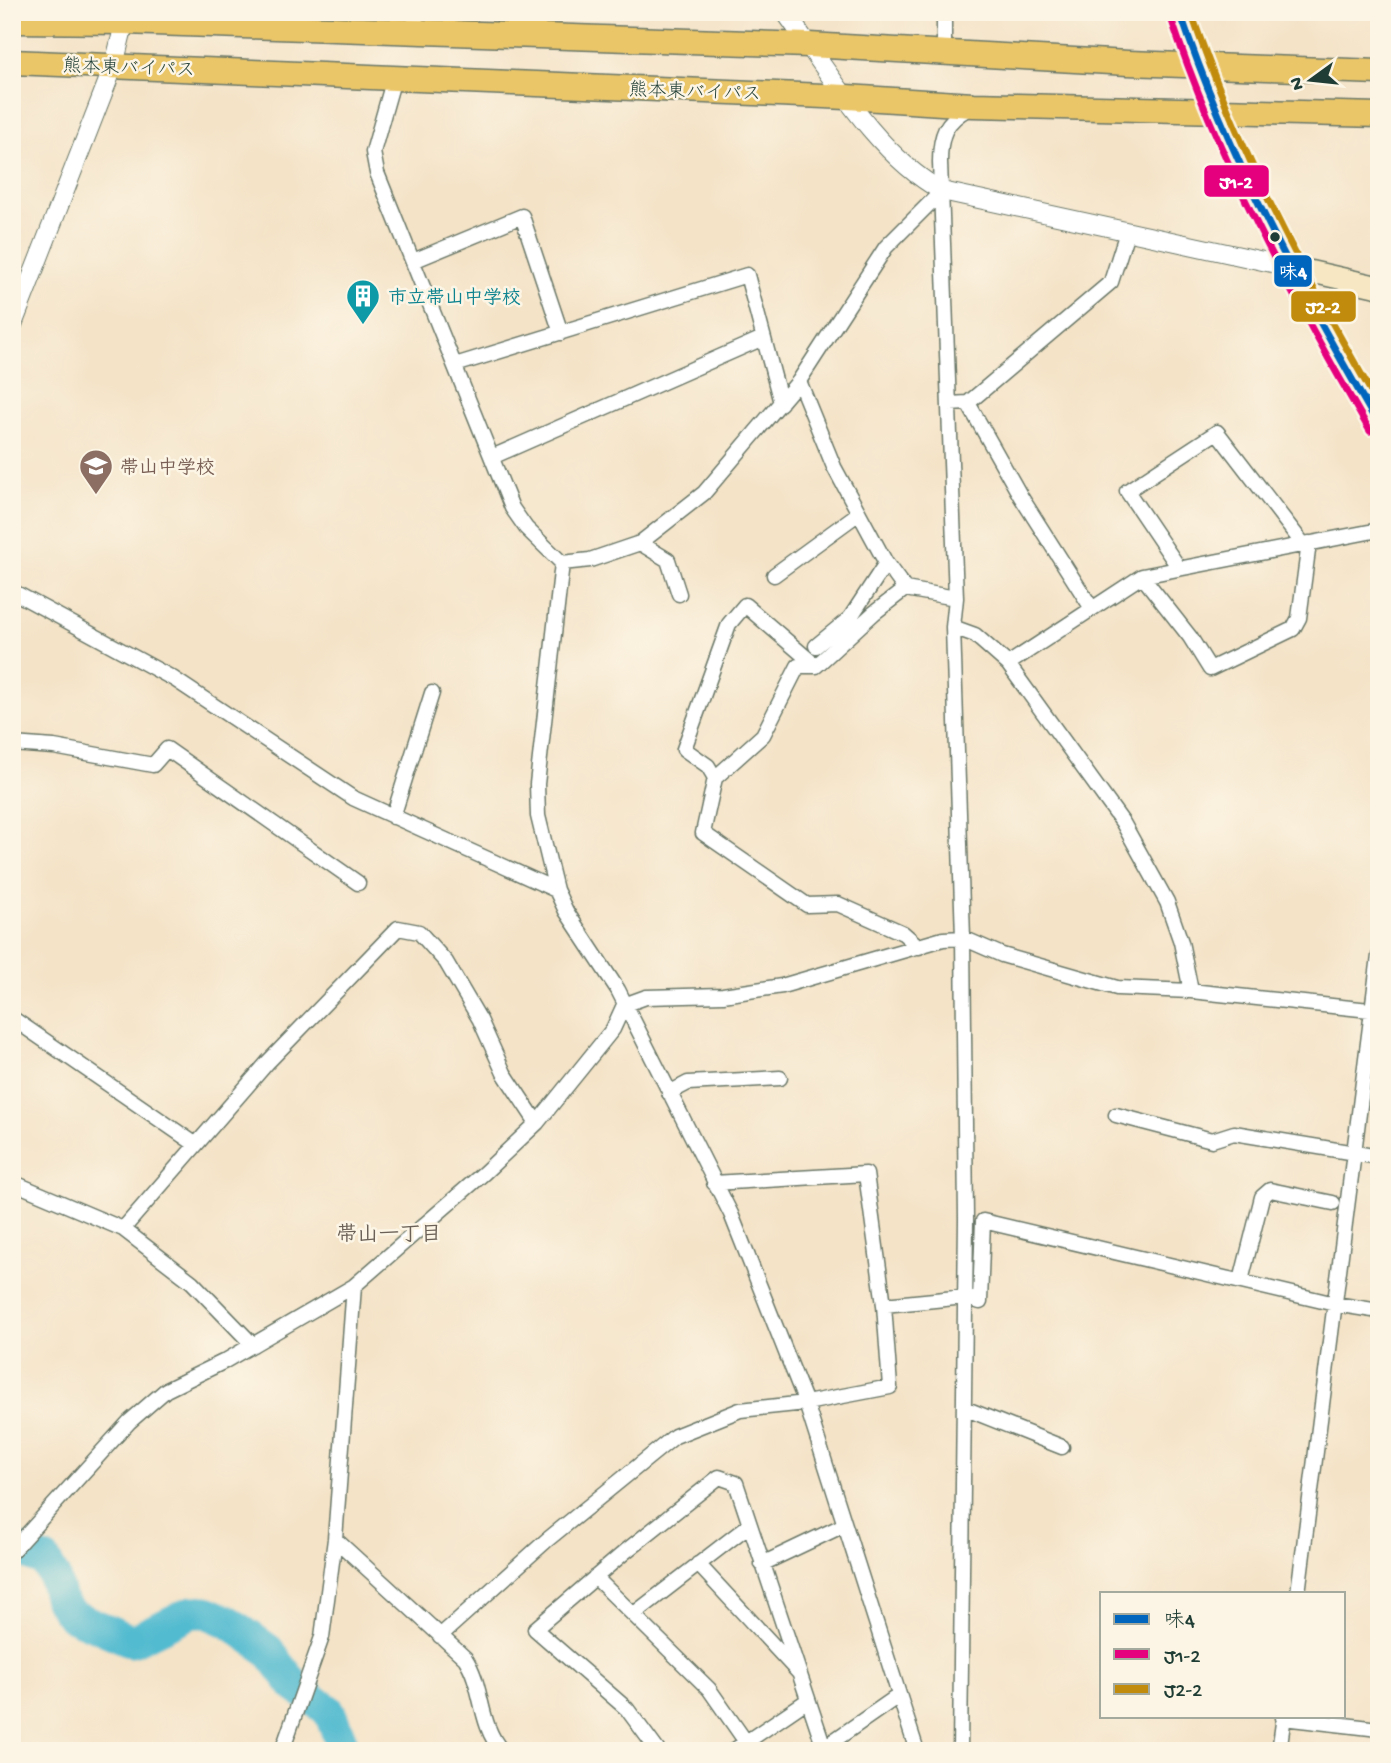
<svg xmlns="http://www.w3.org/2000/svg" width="1391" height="1763" font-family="'Gochi Hand','Klee One',sans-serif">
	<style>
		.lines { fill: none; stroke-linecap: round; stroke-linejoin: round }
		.river { stroke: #53bbd0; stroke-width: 33 }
		.minor-casing { stroke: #6a7767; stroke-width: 17 }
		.tertiary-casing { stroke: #6a7767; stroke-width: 20 }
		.secondary-casing { stroke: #6a7767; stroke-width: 24 }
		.trunk-casing { stroke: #6a7767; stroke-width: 27 }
		.minor { stroke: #fff; stroke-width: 14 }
		.tertiary { stroke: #fff; stroke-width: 18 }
		.secondary { stroke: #f7e8c3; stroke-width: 21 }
		.trunk { stroke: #ebc669; stroke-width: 24 }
		.bus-1-casing { stroke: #fcf5e5; stroke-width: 12 }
		.bus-2-casing { stroke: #fcf5e5; stroke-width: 12 }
		.bus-3-casing { stroke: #fcf5e5; stroke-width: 12 }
		.bus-1 { stroke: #0065bd; stroke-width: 7 }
		.bus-2 { stroke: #e5007d; stroke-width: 7 }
		.bus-3 { stroke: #c18c0d; stroke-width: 7 }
		.bus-dot { fill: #1f3d34; stroke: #fcf5e5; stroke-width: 2.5 }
		.labels { text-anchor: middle; stroke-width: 5; stroke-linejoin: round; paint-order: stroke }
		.street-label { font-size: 19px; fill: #1f3d34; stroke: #fcf5e5 }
		.culture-label { font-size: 19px; font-weight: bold; fill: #0d838f; stroke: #fcf5e5; text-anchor: start }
		.education-label { font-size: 19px; font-weight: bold; fill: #785e54; stroke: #fcf5e5; text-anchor: start }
		.neighbourhood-label { font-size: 21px; font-weight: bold; fill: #6b6157; stroke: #fcf5e5 }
		.line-badge { stroke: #fcf5e5; stroke-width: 2.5 }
		.badge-label { font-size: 19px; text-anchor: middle; font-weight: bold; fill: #fff }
	</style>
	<rect width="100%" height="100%" fill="#fcf5e5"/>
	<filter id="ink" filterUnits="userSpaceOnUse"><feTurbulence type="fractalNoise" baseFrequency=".0143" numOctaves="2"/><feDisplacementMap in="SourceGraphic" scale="14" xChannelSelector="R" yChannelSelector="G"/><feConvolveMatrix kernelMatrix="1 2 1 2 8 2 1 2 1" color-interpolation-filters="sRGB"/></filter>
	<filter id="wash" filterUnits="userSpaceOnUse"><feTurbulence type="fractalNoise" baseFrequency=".00686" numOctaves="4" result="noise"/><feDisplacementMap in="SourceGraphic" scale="28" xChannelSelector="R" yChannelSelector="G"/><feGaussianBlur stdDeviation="1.57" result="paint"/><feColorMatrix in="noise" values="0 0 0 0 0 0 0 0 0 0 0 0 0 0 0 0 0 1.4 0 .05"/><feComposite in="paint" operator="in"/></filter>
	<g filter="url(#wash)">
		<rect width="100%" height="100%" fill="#f4e3c7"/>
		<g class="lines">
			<path class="river" d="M12 1547 45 1561 54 1577 60 1600 71 1615 132 1641 192 1612H206L229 1622 268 1650 295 1686 329 1711 345 1751"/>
		</g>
	</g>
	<g filter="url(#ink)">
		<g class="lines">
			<g class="minor-casing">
				<path id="minor" d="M410 34 418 12
					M944 54V12
					M394 78 373 152 377 173 512 508 526 528 562 563
					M413 261 522 216 561 333
					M455 365 747 275 781 403
					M799 381 834 467 886 563
					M968 403 1021 497 1091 607
					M949 404 968 403 1111 282 1127 232
					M492 457 763 338
					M640 543 668 560 679 594
					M562 563 537 784 538 816 556 890 566 911 618 990 731 1214 806 1403 917 1751
					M562 563 590 560 640 543 704 493 799 381 886 247 942 191
					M1179 568 1127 491 1217 432 1303 544
					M774 575 859 513
					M1142 576 1190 637 1210 669 1293 629 1299 618 1309 543
					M905 589 956 598
					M12 591 174 679 353 798 556 890
					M953 627 975 635 1008 664 1123 823 1167 902 1181 942 1191 991
					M816 646 850 618 886 563 905 589 874 613 816 666H798L763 735 715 778 703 833 807 905 838 904 903 933 919 947
					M1008 664 1142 576 1379 530
					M12 744 54 747 153 765 167 749 358 883
					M715 778 708 766 684 749 729 624 745 605 816 666
					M393 817 432 693
					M12 1018 195 1144
					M669 1093 688 1083 780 1078
					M1116 1115 1212 1140 1234 1133 1379 1157
					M12 1182 123 1229 192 1282 253 1345
					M123 1229 267 1063 398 928 419 932 446 962 480 1020 504 1073 537 1123
					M1241 1281 1262 1197 1270 1190 1333 1203
					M884 1305 965 1297 980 1302 983 1221 1335 1304 1379 1311
					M964 1408 1062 1447
					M335 1539 465 1658C484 1687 478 1724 502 1751
					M12 1551 129 1422 166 1390 225 1361 354 1286 484 1173 537 1123 613 1029 624 1005 646 997 723 995 782 986 943 939 963 938 1002 955 1117 988 1191 991 1379 1011
					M698 1564 799 1673
					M762 1564 844 1525
					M595 1577 709 1689 746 1742
					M1298 1593 1379 956
					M634 1614 748 1526
					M440 1636 547 1540 675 1436 740 1410 806 1403 890 1387 884 1305 866 1174 714 1183
					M1283 1718 1379 1729
					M282 1751 322 1637 335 1539 354 1286
					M658 1751 627 1709 535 1629 626 1551 719 1477 736 1483 824 1747
					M733 1751 808 1700
					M819 1751 898 1696
					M960 1751 966 1219 963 938 953 627 956 598 940 162C940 135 945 121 969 108
					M1279 1751 1284 1716"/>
			</g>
			<g class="tertiary-casing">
				<path id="tertiary" d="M785 12C828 71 877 156 942 191L1286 266 1379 426
					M12 327 114 65 127 12"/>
			</g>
			<g class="secondary-casing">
				<path id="secondary" d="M1180 12 1196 64 1286 266 1379 287"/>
			</g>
			<g class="trunk-casing">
				<path id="trunk" d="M12 21 124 22 809 45 1128 63 1379 72
					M12 62 847 97 973 105 1379 115"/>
			</g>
			<use href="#minor" class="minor"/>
			<use href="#tertiary" class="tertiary"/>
			<use href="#secondary" class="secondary"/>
			<use href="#trunk" class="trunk"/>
			<g class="bus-1-casing">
				<path id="bus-1" d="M1180 12C1229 159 1301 292 1379 426"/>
			</g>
			<g class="bus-2-casing">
				<path id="bus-2" d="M1170 15C1219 163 1292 297 1370 431"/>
			</g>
			<g class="bus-3-casing">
				<path id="bus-3" d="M1191 12C1238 151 1305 278 1379 405"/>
			</g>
			<use href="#bus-1" class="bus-1"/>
			<use href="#bus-2" class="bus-2"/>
			<use href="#bus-3" class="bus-3"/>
		</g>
	</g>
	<defs>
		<g id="building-pin" transform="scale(1.75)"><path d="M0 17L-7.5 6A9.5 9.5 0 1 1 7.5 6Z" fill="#0f9aa8" stroke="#fcf5e5"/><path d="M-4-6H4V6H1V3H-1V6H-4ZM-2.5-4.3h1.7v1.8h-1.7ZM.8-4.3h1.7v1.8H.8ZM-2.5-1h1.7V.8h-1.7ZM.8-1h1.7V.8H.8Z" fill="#fff"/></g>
		<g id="school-pin" transform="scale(1.75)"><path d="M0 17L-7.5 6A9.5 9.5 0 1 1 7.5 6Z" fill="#8d6e63" stroke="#fcf5e5"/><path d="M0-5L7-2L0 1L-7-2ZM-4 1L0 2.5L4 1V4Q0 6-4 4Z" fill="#fff"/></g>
	</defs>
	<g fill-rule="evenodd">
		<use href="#building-pin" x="363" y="296"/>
		<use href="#school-pin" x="96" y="466"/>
	</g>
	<circle class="bus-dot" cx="1275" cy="237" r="6"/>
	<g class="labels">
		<g class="street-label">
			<text transform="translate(129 66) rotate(2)" y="7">熊本東バイパス</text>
			<text transform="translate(695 90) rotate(2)" y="7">熊本東バイパス</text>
		</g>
		<g class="culture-label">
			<text x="388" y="303">市立帯山中学校</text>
		</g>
		<g class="education-label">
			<text x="120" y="473">帯山中学校</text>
		</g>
		<g class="neighbourhood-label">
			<text x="389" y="1240">帯山一丁目</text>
		</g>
	</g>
	<g class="line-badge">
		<rect x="1203" y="164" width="67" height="34" rx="7" fill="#e5007d"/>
		<rect x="1273" y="254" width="40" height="34" rx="7" fill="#0065bd"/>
		<rect x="1290" y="290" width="67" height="33" rx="7" fill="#c18c0d"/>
	</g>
	<g class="badge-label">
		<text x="1236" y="188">J1-2</text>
		<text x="1293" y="278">味4</text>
		<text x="1323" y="313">J2-2</text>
	</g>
	<rect width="1391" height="1763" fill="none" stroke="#fcf5e5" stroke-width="42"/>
	<rect x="1100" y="1592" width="245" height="126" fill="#fcf5e5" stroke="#a4ab9e" stroke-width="2"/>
	<rect x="1114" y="1614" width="35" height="10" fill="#0065bd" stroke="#a4ab9e" stroke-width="2"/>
	<text x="1164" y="1626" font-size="21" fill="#1f3d34">味4</text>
	<rect x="1114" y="1649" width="35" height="10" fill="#e5007d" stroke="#a4ab9e" stroke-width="2"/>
	<text x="1164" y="1662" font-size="21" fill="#1f3d34">J1-2</text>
	<rect x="1114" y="1684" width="35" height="10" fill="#c18c0d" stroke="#a4ab9e" stroke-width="2"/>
	<text x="1164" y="1696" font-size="21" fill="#1f3d34">J2-2</text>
	<g transform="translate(1311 80) rotate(255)" stroke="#fcf5e5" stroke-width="5" paint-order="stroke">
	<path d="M0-5L12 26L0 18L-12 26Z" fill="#1f3d34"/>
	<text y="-10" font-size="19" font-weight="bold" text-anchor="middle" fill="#1f3d34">N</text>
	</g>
</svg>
